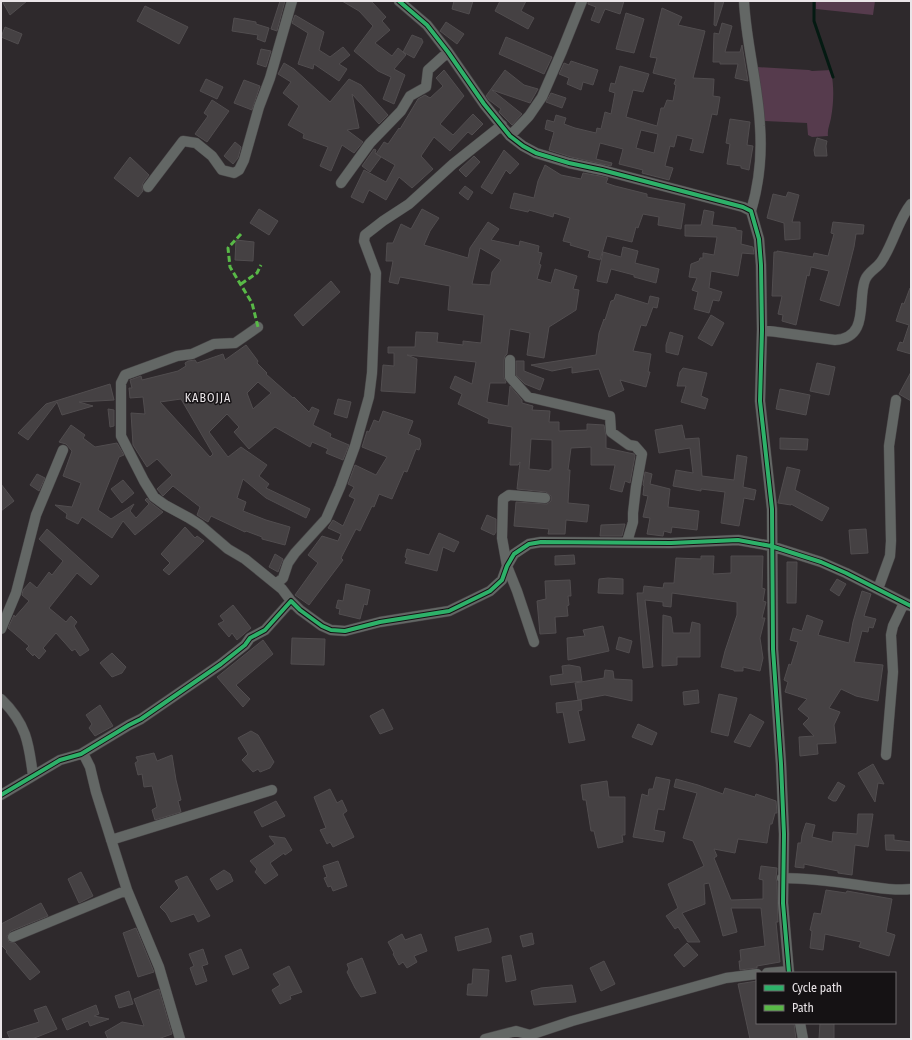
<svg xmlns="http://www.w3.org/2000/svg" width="912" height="1040" font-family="'Fira Sans Condensed',sans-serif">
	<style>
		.green { fill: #563b4d }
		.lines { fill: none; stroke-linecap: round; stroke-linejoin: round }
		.stream { stroke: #041a12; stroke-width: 3 }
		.building { fill: #454143; stroke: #514d4f; fill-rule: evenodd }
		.street-casing { stroke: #474446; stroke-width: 11 }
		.street { stroke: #636765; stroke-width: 10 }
		.quiet { stroke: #58b947; stroke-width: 3; stroke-dasharray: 6 3; stroke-linecap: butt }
		.cycleway-casing { stroke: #151214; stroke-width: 6 }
		.cycleway { stroke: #2db169; stroke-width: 4 }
		.labels { text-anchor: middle; stroke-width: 3; stroke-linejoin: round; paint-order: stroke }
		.quarter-label { font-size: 12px; letter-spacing: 1px; fill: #eae5e8; stroke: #151214 }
	</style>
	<rect width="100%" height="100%" fill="#2e292c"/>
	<path class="green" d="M816 1H875L873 15 816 9Z
		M757 67 809 70 812 71 831 70C834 87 834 100 831 118 830 124 827 130 828 136L812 137 808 135 807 123 765 121Z"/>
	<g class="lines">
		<path class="stream" d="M814 1V21L833 77"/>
	</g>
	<path class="building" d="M2 1H27L10 15Z
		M280 1H285L277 31 271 29Z
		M342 1H371L386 17 382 21 390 30 375 43 392 56 398 48 403 52 412 35 422 39V40L423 42 414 58 403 52 406 55 394 69 405 75 394 104 383 99 391 77 378 71 354 51 373 26 359 11Z
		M454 1H473L469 14 452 9Z
		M500 1H526L521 11 534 18 528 29 495 11Z
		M588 1H624L620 14 605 9 599 23 591 20 596 7 588 4Z
		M715 1H724L716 26 714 25Z
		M145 6 188 27 179 44 137 21Z
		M662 8 682 17 678 25 705 31 693 78 714 79 713 96 720 97 717 115 712 114 703 153 690 150 693 139 677 135 674 147 670 146 665 166 673 168 669 180 642 173 643 170 619 164 623 149 600 143 596 159 612 163 611 166 571 157 549 150 554 132 545 129 547 120 554 122 556 115 566 118 564 124 575 128 596 133 597 128 601 129 605 112 611 114 615 93 609 91 611 83 615 84 620 66 649 74 643 92 633 90 626 117 657 126 661 108H664L667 100 673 101 676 85 674 84 676 79 653 73 657 58 650 57ZM641 130 658 134 654 153 636 148Z
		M626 13 644 19 634 53 616 49Z
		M295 15 324 32 319 50 330 57 343 47 350 55 339 64 347 69 339 81 314 64 313 69 298 64 308 33 292 23Z
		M234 18 256 22V24L269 28 265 42 257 39 258 35 232 31Z
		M446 22 464 34 457 44 440 31Z
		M722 23 732 26 725 52H740L742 45 748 81 735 78 738 64H720V62H713L714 33 719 34Z
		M5 27 22 34 18 44 1 37Z
		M506 37 552 57 544 74 499 54Z
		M261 49 271 51 266 67 257 64Z
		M571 61 598 70 593 85 583 82 581 90 567 84 569 78 559 74 564 63 569 65Z
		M284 63 294 69 330 102 349 79 361 85 388 115 379 124 352 94 359 128 347 130 363 142 354 153 342 145 331 171 320 166 328 147 303 138 304 134 288 125 299 106 283 93 291 82 278 74Z
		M444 70 464 96 440 124 453 135 473 114 483 124 472 135 468 132 450 151 434 137 421 156 433 169 412 188 399 177 386 200 369 190 363 203 351 197 364 170 386 182 395 165 376 154 384 142 388 144 399 128 400 129 418 99 425 95 430 98 443 86 436 78Z
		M505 70 524 85 538 89 530 103 492 90 522 114 512 125 499 112 501 109 489 100 486 96Z
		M206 79 223 87 217 99 200 91Z
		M244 80 260 86 252 110 234 103Z
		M551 93 566 98 562 108 546 102Z
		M212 100 229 111 207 142 195 134 208 116 204 113Z
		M730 119 750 122 747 145 753 146 749 170 741 168V166L727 164 730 144 726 143Z
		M817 138 827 141 826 146 827 156H815L814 150Z
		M235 142 241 147 238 158 233 164 224 156Z
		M374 149 376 150 375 153 381 157 370 172 362 166Z
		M504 150 519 164 510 174 506 170 492 194 481 187Z
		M474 156 480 162 466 177 459 170Z
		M130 157 149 175 143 183 142 187 143 191 138 197 114 178Z
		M545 165 561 175 581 179 583 173 600 176 608 178 606 183 615 186 647 194V197L685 204 681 229 658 225 659 217 643 214 638 228 636 227 632 242 607 236 600 260 588 257 590 251 570 245 571 243 563 241 570 218 554 213 553 217 529 210 528 212 510 208 514 193 534 198 538 181Z
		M465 186 473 192 468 200 459 193Z
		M788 192 799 195 792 222H800V239L785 240 784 223 767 218 773 194 786 197Z
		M259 209 278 221 269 235 250 223Z
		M422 209 439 218 430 231 424 245 468 258 470 248 488 222 499 229 491 240 519 246 520 241 539 246 538 252 542 253 539 264 541 265 537 279 551 283 555 269 577 276 573 289 579 290 576 310 549 327 544 358 527 355 530 333 510 329 507 354 505 356 504 360V377L506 383H490L487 402 508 406 510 386 522 400V403L533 406 532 410 550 411 549 422H559V431L587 430V424L604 425 606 436V448L634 454 635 456 630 483 625 481 622 492 610 489 615 465H591V447L571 448 568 470H570L568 503 589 505 587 522 566 520 565 534H548L549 529 514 526 516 502 547 504 551 501V496L546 492 517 489 520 462 518 465H510L512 427 488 423 489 419 458 404 462 394 450 388 455 376 472 384 476 362 407 355 417 359 415 393 381 391 383 365 394 366V353H388V347H415L416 332 438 333 437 342 463 345V341L481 343 484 315 448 310 450 286 400 277 398 284 389 282 393 261H386L387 243H393L401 224 411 229ZM480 248 501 260 492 272 490 285 472 284ZM531 439 552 440V469H550V471L529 469Z
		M704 210 714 212 712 225 736 228V230L742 231 741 244 753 247 754 254 742 253 738 276 711 271 709 288 722 292 719 301 713 300 709 313 694 309 698 292 692 290 697 278 689 277 691 264 699 261 700 258H703V253L714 255 717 237 685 236V225H701Z
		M833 222 864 225 863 234H856L854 247 839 306 820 300 829 271 811 267 809 276 807 275 796 325 782 321 783 315 778 314 782 296H772L774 252H777V251L813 257 814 253 828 256 834 234 831 233Z
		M236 240 254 242 253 261 235 260Z
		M623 247 638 251 635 263 659 269 656 283 634 277V275L611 269 607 283 597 281 603 252 621 257Z
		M331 281 340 292 303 326 294 315Z
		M910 288H911V354L897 350 900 342 903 343 909 325 896 321 902 303 904 304Z
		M616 294 648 304 650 296 659 298 657 308 653 307 646 326 641 325 633 351 651 354 648 372H650L646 387 620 380 624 390 609 397 599 369 572 373V367L552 371 531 365 596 355 599 333 604 319 605 320 611 301 614 300Z
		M711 315 724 323 712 346 698 338Z
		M670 332 683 336 678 355 666 352V345Z
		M246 345 258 361 257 363 267 373 266 374 293 398 294 397 309 412 312 407 319 410 313 425 331 434 330 437 349 445 343 460 326 453 328 449 312 442 310 447 275 427 249 449 234 432 239 427 227 414 209 432 228 457 241 447 267 465 259 476 269 484 266 488 310 509 306 518 266 498 243 479 237 498 246 502 243 511 266 520 290 527 285 545 262 539V537L246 531 245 532 211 516 208 522 203 519 197 515 200 507 173 486 163 496 157 489 172 475 157 459 147 467 133 445 131 413 145 414 143 397 130 398 129 388H132L130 380 141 376 142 380 178 371 186 366 185 363 188 361 195 360 197 363 223 354 225 360ZM258 382 271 393 253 409 247 393ZM181 399 213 454 210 457 160 402Z
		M516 361H524V371L544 379 540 390 525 384 516 375Z
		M817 363 835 367 829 395 810 391Z
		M683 368 707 373 701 396 708 399 705 409 681 402 686 386H677L680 372Z
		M911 372V401L899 394Z
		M110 384 114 400 79 402 93 406 62 415 57 402 28 440 18 433 46 404Z
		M780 389 810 395 806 415 776 409Z
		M338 399 351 402 347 418 334 414Z
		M108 409 114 410V426L110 427Z
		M383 411 413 421 408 434 420 439 421 444 419 450 416 449 407 472 404 471 392 499 379 494 374 507 372 506 360 531 356 529 341 558 343 560 309 605 295 595 318 563 308 555 322 536 338 541 341 534 328 528 333 520 343 526 355 499 349 496 354 487 348 484 355 465 376 475 387 457 362 447 367 431 369 432 374 420 379 422Z
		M71 425 85 435 83 438 95 447 117 443 124 455 119 457 98 510 111 519 134 504 130 511 136 518 149 504 145 500 147 498 150 502 163 512 135 535 123 521 112 538 82 517 78 524 66 518 67 514 55 505 72 507 81 483 63 476 72 451 66 444 59 442Z
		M682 425 685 439 699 438 702 476 734 480 737 455 747 457 743 487 756 490 754 500 744 498 739 526 721 523 725 492 701 489V491L673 486 676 470 693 473 690 448 659 453 655 430Z
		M780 438 808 439 807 450 780 449Z
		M787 467 800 470 795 490 829 508 822 521 791 504V505L778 503Z
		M645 472 652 474 650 484 670 489 668 507 699 511 697 530 672 527 671 533 664 531 663 536 647 534 650 518 643 517 648 496 643 495 644 486 643 485Z
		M37 474 45 478 39 491 30 485Z
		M123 480 134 493 122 503 111 489Z
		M1 484 14 501 1 511Z
		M487 515 496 519V532L494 535 481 529Z
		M625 524 622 536H600L601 525Z
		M185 527 195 538 197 536 204 541 169 575 163 570 170 563 161 554Z
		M47 529 99 576 91 585 77 573 49 608 66 622 71 616 77 622 74 626 89 650 80 656 75 649 72 651 56 633 43 648 46 651 39 659 34 654 33 656 26 649 29 646 8 628 14 615 15 617 29 601 22 595 23 590 30 582 37 588 49 572 52 575 63 561 39 539Z
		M866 529 868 553 851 554 849 530Z
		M439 533 459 542 454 552 443 547 437 571 405 563 407 558 405 557 407 549 429 555Z
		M275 554 283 559 278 572 269 567Z
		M574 555 575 564 555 565V556Z
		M701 556H714L713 574 731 573V556H763L762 588 765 589 763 601 766 602 762 618H765L760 638 763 658 760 671 743 667V671H734V670L721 667 725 651 737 615V602L672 593 671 607 663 606V602L645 600 653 667 643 668 637 593H643L644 586 663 588 664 583H674L676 558 701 559Z
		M787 562H797L796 603H787Z
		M608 578 623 579V594L598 593 599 579Z
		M837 579 846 584 839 596 830 590Z
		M570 580 571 596H568L569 605 567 606 568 616 555 617 556 633 540 634 537 601 546 599 545 581Z
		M346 584 370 590 367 605 364 604 360 619 339 614 340 609 336 608 338 600 343 601Z
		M862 591 871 594 864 616 876 619 873 628 869 627 868 632 862 631 854 662 883 665 878 701 856 696 841 689 829 708 840 712 834 725 836 743 817 744 818 754 800 756 799 737 814 736 803 724 809 718 798 709 807 699 785 692 788 682 784 680 789 664 791 665 798 642 790 640 793 628 802 631 807 615 823 621 818 635 849 643 853 622Z
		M233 605 251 628 237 640 232 633 229 637 218 624 224 621 220 616Z
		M663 615 671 617 673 633H690L692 622 700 624V657H677V665L662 666Z
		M603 626 609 651 568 660 567 638 585 636 583 630Z
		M619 637 632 641 629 653 616 649Z
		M292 638 325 639 324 665 291 664Z
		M263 640 273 654 236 685 250 699 243 707 217 677Z
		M112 653 126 667 122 673 112 677 100 663Z
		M569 665 580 667 582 681 551 685 550 676 563 674 562 666Z
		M605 670 613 671 614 679 632 680V701L605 695 578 700 575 683 604 678Z
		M698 690 699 703 684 705 683 692Z
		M719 694 737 698 728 736 711 732Z
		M581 700 582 710 578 711 585 740 569 743 563 712 557 713 556 703Z
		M100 705 113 726 95 736 89 728 92 724 86 715Z
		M383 709 393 729 380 734 370 716Z
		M750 714 764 722 750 747 734 742Z
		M638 724 657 733 652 745 632 737Z
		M251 731 258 735 274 762 270 768 260 772 258 769 253 772 242 760 248 754 238 738Z
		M154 753 157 761 172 755 176 780 181 800 178 801 181 812 155 820 152 810 157 807 152 786 144 787 142 774 138 775 135 763 138 761 136 757Z
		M873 764 884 784 878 783 875 802 858 773Z
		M656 777 670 780 664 810 658 809 654 830 665 832 663 842 633 837 642 794 648 796 649 789H653Z
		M676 779 698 785 723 794 725 788 755 797 756 794 776 801 777 813H775L772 824H770L767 843 738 839 735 853 714 849 717 856 714 858 731 900 763 899V880L759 879 761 866 777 868 776 878 777 882 778 922H776L780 962 757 966V968L740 970 739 961H741L740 950 765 946 761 908H731L737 932 723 936 709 883 704 884 705 904 682 913 700 942H688L678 927 675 929 666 916 678 908 668 884 704 866 693 841 683 838 697 793 674 787Z
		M607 781 609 797H625V835H622L623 842 598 848 594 831H591L586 800H583L581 785Z
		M838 782 845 786 836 801H833L828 798Z
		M330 789 337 803 342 800 347 811 343 814 354 837 333 847 330 842 327 844 320 830 326 828 314 797Z
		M276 801 285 816 262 827 254 812Z
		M858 814H873L868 847 855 845 852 875 838 873V871L804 864V868L795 867 798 843H801L802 835 806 823 815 825 812 837 832 842 833 832 857 834Z
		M885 835H894V840L911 842V851L886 850Z
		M269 836 285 838 292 850 285 855 284 853 270 863 278 875 265 884 255 872 257 869 250 861 275 844Z
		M338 861 347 886 333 891 331 886 328 887 324 878 327 877 323 866Z
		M224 870 230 874 233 881 217 890 210 879Z
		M81 872 93 896 79 903 68 879Z
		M187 876 210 916 198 922 194 914 171 922 166 913 160 907 179 888 175 881Z
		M826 890 846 893 847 891 892 899 886 932 895 935 889 956 859 947 861 942 825 934 823 950 810 948 812 931 810 930 814 913 821 914Z
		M41 903 48 916 11 931 7 936 9 942 15 943 40 972 30 980 6 952 7 951 1 945V924Z
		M136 928 154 972 138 977 123 933Z
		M488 928 491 938V942L458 951 455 937Z
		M532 933 534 944 523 947 520 936Z
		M402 934 405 940 421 934 427 951 414 956 417 962 407 968 403 962 399 965 393 954 394 953 388 942Z
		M687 943 698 955 684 967 674 955Z
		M203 949 208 964 202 966 207 981 196 985 190 968 194 966 189 954Z
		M241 949 249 968 233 975 225 956Z
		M511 955 516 980 506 982 502 957Z
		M362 958 376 993 361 997 355 988 347 972 349 969 347 964Z
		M604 961 615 984 601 991 590 968Z
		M289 966 302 992 290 996 291 999 280 1004 272 990 280 985 273 974Z
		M473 969 489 970 487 996 467 995 468 984H472Z
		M757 981V1023H794L796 1039H750L738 984Z
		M572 985 576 1002 534 1005 531 991 541 988Z
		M159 989 172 1034 158 1039H108L105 1032 122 1022 144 1026 134 999Z
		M129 991 133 1004 119 1008 115 996Z
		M96 1005 99 1014 94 1016 109 1019 90 1026 88 1021 67 1030 62 1019Z
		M46 1006 57 1029 32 1039H10L7 1032 39 1022 34 1010Z
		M820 1023H834V1039H819Z"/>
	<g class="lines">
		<g class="street-casing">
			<path id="street" d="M399 1 427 25 448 52 484 104 510 136 523 146 536 153 569 163 602 170 743 207 751 211 759 239 761 265 762 330 760 401 772 509 773 649 781 764 784 834 783 903 789 973
				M744 1C746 43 758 84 760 126 762 154 759 184 751 211
				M510 136 529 116 542 97 562 51 582 1
				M341 183 370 143 401 111 410 96 426 87 428 70 448 52
				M148 187 183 141 196 143 212 156 222 170 234 173 239 170 244 160 259 107 270 78 292 1
				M258 327 235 343 214 344 192 354 177 356 125 375 121 383V436L144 481 154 497 165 505 189 518 200 525 228 549 245 559 282 589 291 601
				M762 330 835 340C870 338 857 300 865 280 868 272 876 269 881 262 893 245 898 220 911 204
				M510 360V377L528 397 610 416 611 432 629 445 635 446 642 454 636 487 633 513V522L627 542
				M276 584 283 578 288 563 295 553 326 519 340 487 355 446 369 397 372 373 376 273 364 241 365 235 383 221 409 204 453 164 502 125
				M878 589 890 556 891 541 889 446 896 400
				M1 629 16 593 36 515 63 450
				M534 642 517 591 507 566 502 538 503 499 509 495 545 498
				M1 699C26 723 29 743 33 776
				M81 754 84 755 90 767 96 792 127 890 159 967 180 1039
				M886 755 893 672 891 635 893 626 904 603
				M1 795 60 760 81 754 129 725 141 719 221 664 245 645 250 638 265 630 291 601 300 610 322 626 331 630 345 631 380 622 449 611 490 591 502 580 507 566 514 554 529 544 541 542 671 543 738 540 771 546 821 562 846 573 911 606
				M111 840 272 790
				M782 878C811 878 837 882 865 886 880 888 896 891 911 889
				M13 937 127 890
				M767 973 789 971
				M800 1023 803 1039
				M485 1039 516 1031 530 1035 572 1021 726 978 757 974"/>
		</g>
		<use href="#street" class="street"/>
		<path class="quiet" d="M241 234 228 248 230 267 252 303 258 327
			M241 284 257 273 261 265"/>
		<g class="cycleway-casing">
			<path id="cycleway" d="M399 1 427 25 448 52 484 104 510 136 523 146 536 153 569 163 602 170 743 207 751 211 759 239 761 265 762 330 760 401 772 509 773 649 781 764 784 834 783 903 789 973
				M1 795 60 760 81 754 129 725 141 719 221 664 245 645 250 638 265 630 291 601 300 610 322 626 331 630 345 631 380 622 449 611 490 591 502 580 507 566 514 554 529 544 541 542 671 543 738 540 771 546 821 562 846 573 911 606"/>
		</g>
		<use href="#cycleway" class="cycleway"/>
	</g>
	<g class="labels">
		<g class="quarter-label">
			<text x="208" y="402">KABOJJA</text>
		</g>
	</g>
	<rect width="912" height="1040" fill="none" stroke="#eae5e8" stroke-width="4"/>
	<rect x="756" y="972" width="140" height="52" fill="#151214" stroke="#6a6669"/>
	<rect x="764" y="985" width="20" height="6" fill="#2db169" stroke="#6a6669"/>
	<text x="792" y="992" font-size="12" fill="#eae5e8">Cycle path</text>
	<rect x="764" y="1005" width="20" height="6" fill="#58b947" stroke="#6a6669"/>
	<text x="792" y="1012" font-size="12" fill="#eae5e8">Path</text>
</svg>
